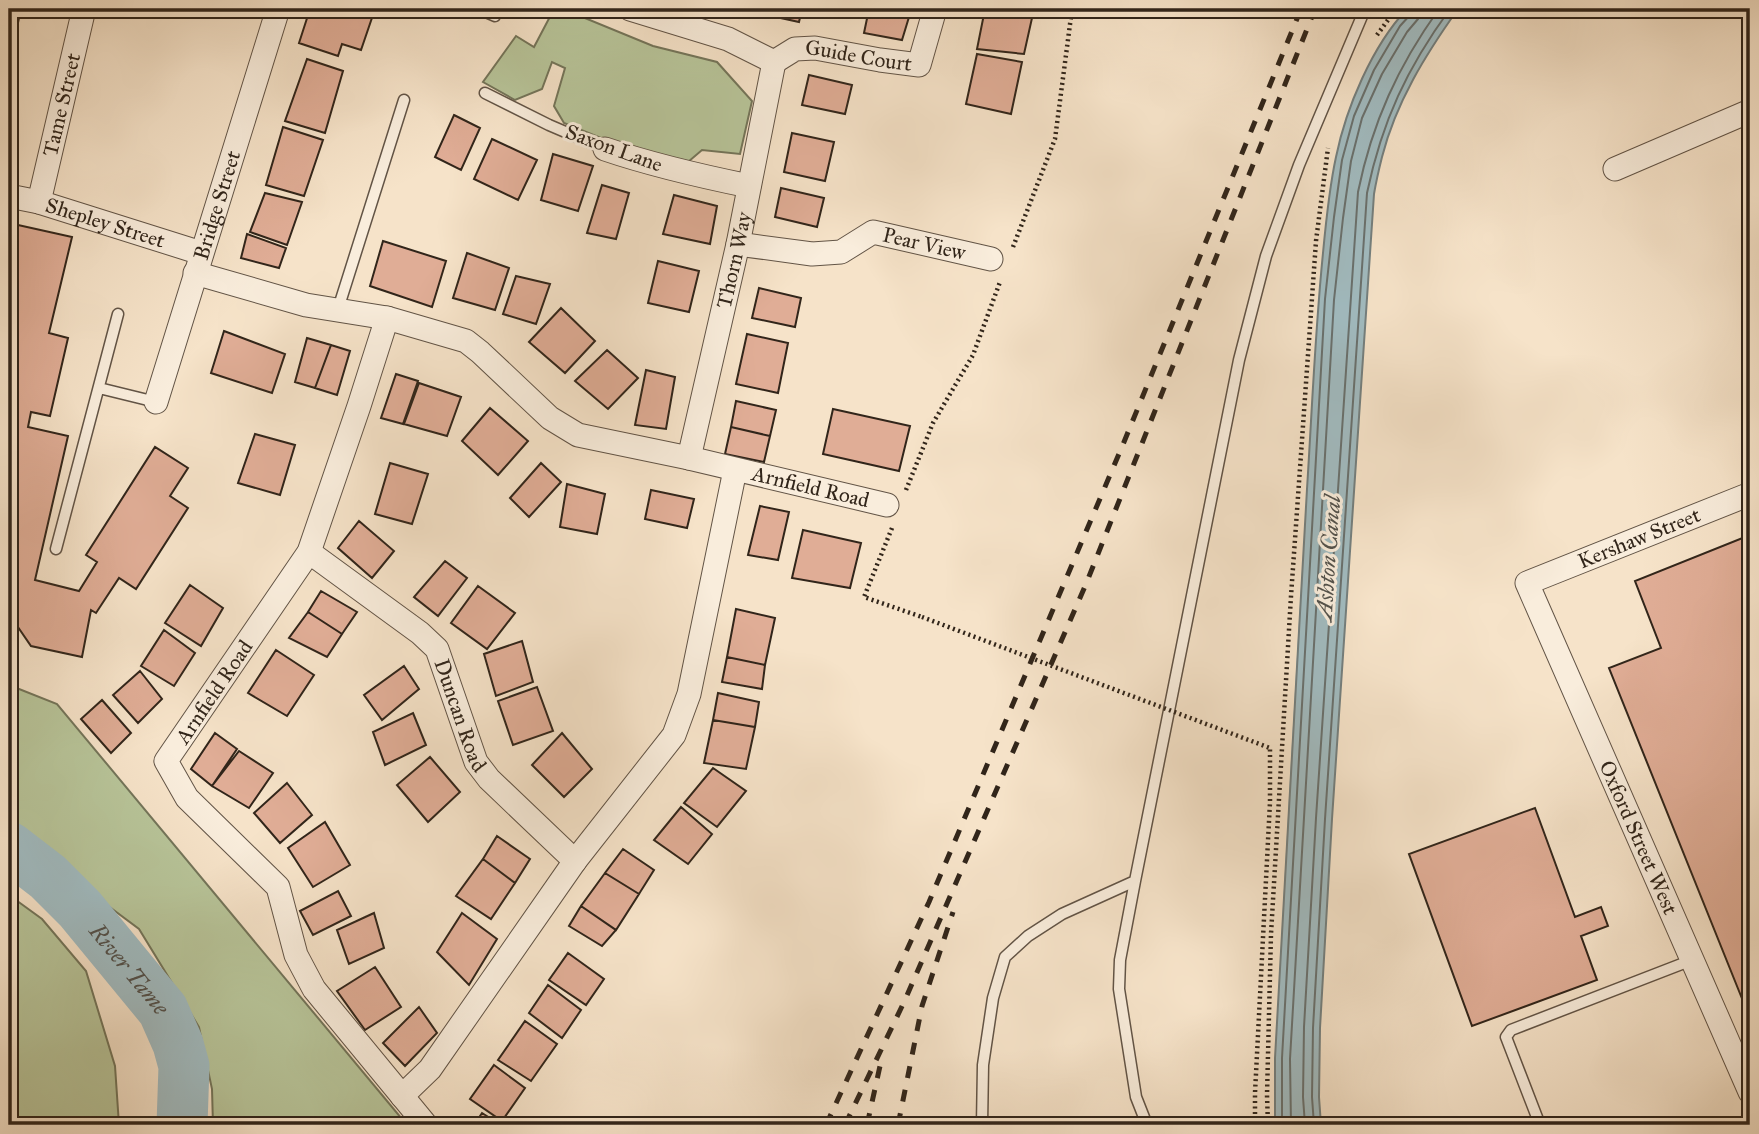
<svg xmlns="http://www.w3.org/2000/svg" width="1759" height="1134" font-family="'IM FELL Great Primer',serif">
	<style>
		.green { fill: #b8c59a; stroke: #74755a; stroke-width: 2 }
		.water { fill: #a1bbc0; stroke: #747f7e; stroke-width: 2 }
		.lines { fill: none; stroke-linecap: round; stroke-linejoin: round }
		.shore { stroke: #69706d; stroke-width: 2 }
		.river { stroke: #a1bbc0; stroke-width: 51 }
		.building { fill: #e0ad96; stroke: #31251a; stroke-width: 2 }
		.lane-casing { stroke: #625446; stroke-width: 13 }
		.street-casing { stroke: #625446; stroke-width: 25 }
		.path { stroke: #31251a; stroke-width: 4.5; stroke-dasharray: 2 3.5; stroke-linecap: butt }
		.lane { stroke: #f9eddc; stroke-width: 10 }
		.street { stroke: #f9eddc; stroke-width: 23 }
		.rail { stroke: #31251a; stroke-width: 5; stroke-dasharray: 12 12; stroke-linecap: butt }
		.path-bridge { stroke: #31251a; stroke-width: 4.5; stroke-dasharray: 2 3.5; stroke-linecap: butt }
		.labels { text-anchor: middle; stroke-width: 6; stroke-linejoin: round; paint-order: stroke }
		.street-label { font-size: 21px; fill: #31251a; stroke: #f9eddc }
		.water-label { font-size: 23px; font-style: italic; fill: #53524c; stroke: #f9eddc }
	</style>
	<rect width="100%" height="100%" fill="#f6e3c9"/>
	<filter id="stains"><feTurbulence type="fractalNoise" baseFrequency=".00286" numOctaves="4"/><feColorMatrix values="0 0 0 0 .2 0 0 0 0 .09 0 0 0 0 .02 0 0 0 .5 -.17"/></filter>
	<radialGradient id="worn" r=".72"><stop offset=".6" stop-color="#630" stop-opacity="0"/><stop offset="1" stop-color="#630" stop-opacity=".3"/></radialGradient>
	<path class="green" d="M554 9H563L653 46 717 62 752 101 740 154 702 150 688 162 628 149 564 123 554 106 565 68 552 62 542 89 515 100 483 82 516 36 534 47Z
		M9 685 57 704 407 1125H213L212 1089 199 1027 139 929 9 832Z
		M9 895 42 919 86 971 115 1066 119 1125H9Z"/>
	<path class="water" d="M1407 9H1458C1426 54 1396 102 1382 157 1379 169 1376 182 1374 194L1332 819 1320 1028 1319 1097 1321 1125H1275V1058C1285 869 1295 679 1307 489 1312 411 1315 332 1323 253 1326 221 1329 189 1336 157 1346 108 1372 46 1407 9Z"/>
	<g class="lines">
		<path class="shore" d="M1282 1125V1058L1325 299 1334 217 1342 160 1354 116 1374 70 1400 26 1410 15 1411 9
			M1291 1125 1290 1059 1334 300 1343 218 1351 161 1362 118 1382 74 1407 32 1418 19 1420 9
			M1305 1125 1303 1097 1304 1027 1316 818 1358 192C1372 123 1398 66 1439 9
			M1314 1125 1312 1097 1313 1028 1325 819 1367 193C1382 121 1407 68 1450 9"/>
		<path class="river" id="s1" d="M9 847 48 877 80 909 163 1010 178 1044 184 1066 182 1125"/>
	</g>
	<path class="building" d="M310 9H375L361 50 342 44 338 56 299 43Z
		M710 9H733L732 14Z
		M759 9H802L799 22 758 13Z
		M869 9 909 17 902 40 864 33Z
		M869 9H910L909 17Z
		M985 9H1034L1024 54 977 49Z
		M977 54 1022 62 1011 114 966 104Z
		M307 59 343 71 325 133 285 121Z
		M809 75 852 85 845 114 802 105Z
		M454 115 480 128 461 170 435 157Z
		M283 127 323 140 304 196 266 185Z
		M792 133 834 142 825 181 784 172Z
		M492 139 537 160 518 200 474 179Z
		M553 154 593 166 578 211 541 200Z
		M602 185 629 193 616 239 587 233Z
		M781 188 824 198 817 227 775 217Z
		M265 193 302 202 287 245 250 232Z
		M674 195 717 206 710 244 663 234Z
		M9 223 72 237 49 333 68 338 50 416 31 412 28 427 68 436 35 580 79 591 97 562 86 555 155 447 188 468 170 496 188 508 136 589 119 578 96 613 91 610 82 657 31 646 9 614Z
		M247 234 286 248 279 268 241 258Z
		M383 241 446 261 432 307 370 286Z
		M467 253 509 268 495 310 453 298Z
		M658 261 699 271 689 312 648 303Z
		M516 276 550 284 536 324 503 314Z
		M759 288 801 298 795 327 752 318Z
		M561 308 595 341 565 373 529 342Z
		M224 331 285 354 272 393 211 373Z
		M747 334 788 343 778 393 736 384Z
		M307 338 331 345 315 388 295 382Z
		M331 345 350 351 337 395 315 388Z
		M607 350 638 378 608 409 575 381Z
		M646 370 675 377 666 429 635 425Z
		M396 374 418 381 403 424 381 418Z
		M419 383 461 397 447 436 404 424Z
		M736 401 776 410 770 436 731 427Z
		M490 408 528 441 498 475 462 441Z
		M833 409 910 426 899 471 823 454Z
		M731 427 770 436 764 462 725 454Z
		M255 434 295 445 280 495 238 483Z
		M390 463 428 474 412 524 375 514Z
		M541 463 561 482 529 517 510 498Z
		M567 484 605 494 597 534 560 527Z
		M651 490 694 499 687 528 645 519Z
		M760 506 789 512 778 560 748 555Z
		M359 521 394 551 372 578 338 548Z
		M803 530 861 543 850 588 792 578Z
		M1750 535V998L1743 1001 1609 668 1661 648 1635 581Z
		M445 561 467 578 438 616 414 597Z
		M190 585 223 608 201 646 165 623Z
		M478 586 515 613 487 649 451 623Z
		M321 591 357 612 342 634 308 612Z
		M736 609 775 618 765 665 727 657Z
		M308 612 342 634 327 657 289 638Z
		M164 630 195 653 174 686 141 666Z
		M522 641 533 682 496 696 484 654Z
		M276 650 314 675 287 716 248 693Z
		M727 657 765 665 762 689 722 682Z
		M404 666 419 689 382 720 364 695Z
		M140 671 162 699 138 723 113 695Z
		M537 687 553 731 513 745 498 701Z
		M718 693 759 702 755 727 713 720Z
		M102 700 131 733 111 753 81 719Z
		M413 713 426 745 385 765 373 732Z
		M713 720 755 727 746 769 704 763Z
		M215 733 237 749 212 786 191 769Z
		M562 733 592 769 564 797 532 765Z
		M239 751 273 773 249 808 212 786Z
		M430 757 460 792 428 822 397 785Z
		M713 768 746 791 717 827 684 803Z
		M287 783 312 815 280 843 254 813Z
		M681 807 712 834 688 864 654 840Z
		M1535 808 1575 917 1601 907 1608 926 1581 936 1597 980 1472 1026 1409 854Z
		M325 822 350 865 313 887 288 848Z
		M497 836 530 859 515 883 483 859Z
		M623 849 654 870 639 894 605 873Z
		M483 859 515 883 491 919 456 896Z
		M605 873 639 894 616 930 581 906Z
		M338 891 351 916 313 935 300 911Z
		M581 906 616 930 602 946 569 926Z
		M374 913 384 948 349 964 337 930Z
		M462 913 497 939 469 985 437 952Z
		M568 953 604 979 586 1005 549 980Z
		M375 967 401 1007 365 1030 337 991Z
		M548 985 581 1010 562 1038 529 1013Z
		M419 1007 437 1033 405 1066 383 1043Z
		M525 1021 557 1044 531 1081 498 1060Z
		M494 1065 525 1088 502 1121 470 1099Z
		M482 1113 501 1125H474Z"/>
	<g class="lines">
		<g class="lane-casing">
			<path id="lane" d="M479 9 495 16 498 9
				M9 35 16 9
				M485 93 549 125 605 149
				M338 309 404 100
				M99 388 156 402
				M56 549 118 314
				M982 1125 983 1065 993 998 1005 957 1028 936 1062 914 1135 881
				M1147 1125 1136 1097 1119 989 1120 960 1135 881 1239 360 1266 256 1299 165 1365 9
				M1540 1125 1506 1037 1511 1030 1692 960"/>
		</g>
		<g class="street-casing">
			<g id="street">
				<path d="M630 9 728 39 774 62"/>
				<path id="s2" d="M774 62 795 49 815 48 880 60 919 65 935 9"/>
				<path d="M605 149C652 165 700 176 749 186"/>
				<path d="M1615 169 1750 111"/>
				<path id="s3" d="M9 196 39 202 201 253"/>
				<path id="s4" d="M39 202 84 9"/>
				<path id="s5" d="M738 244 812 254 841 252 873 232 991 259"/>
				<path id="s6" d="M195 273 306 305 387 318 466 341 480 352 550 418 578 435 689 458 887 505"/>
				<path d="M387 318 359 406 309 552 166 761 187 798 278 887 296 955 314 989 426 1125"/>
				<path id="s7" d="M156 402 278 9"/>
				<path id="s8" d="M689 458 738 244 774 62"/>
				<path id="s9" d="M1750 494 1527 583 1750 1092"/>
				<path id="s10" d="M309 552 420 633 437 649 476 762 489 779 575 861"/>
				<path d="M402 1096 430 1069 575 861 674 735 689 694 735 470"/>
			</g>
		</g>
		<path class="path" d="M1377 35 1396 9
			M1013 247 1055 139 1072 9
			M906 490 933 423 973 355 1000 282
			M892 528 864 597 922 617
			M1255 1125V1093L1270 802V748
			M1268 1125 1267 1095 1271 934 1291 596 1316 241 1328 148"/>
		<use href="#lane" class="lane"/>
		<use href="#street" class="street"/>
		<path class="rail" d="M826 1125 929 902 1124 442 1301 9
			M845 1125 905 1000 1086 584 1315 9
			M867 1125 880 1066
			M898 1125 922 1006 953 912"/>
		<path class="path-bridge" d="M922 617 1270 748"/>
	</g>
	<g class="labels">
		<g class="street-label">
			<text dy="7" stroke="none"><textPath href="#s2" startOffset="89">Guide Court</textPath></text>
			<text dy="7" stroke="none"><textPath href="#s4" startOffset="100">Tame Street</textPath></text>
			<text transform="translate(614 148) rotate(20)" y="7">Saxon Lane</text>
			<text dy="7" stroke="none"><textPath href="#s7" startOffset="206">Bridge Street</textPath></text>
			<text dy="7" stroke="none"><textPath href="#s3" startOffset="100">Shepley Street</textPath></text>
			<text dy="7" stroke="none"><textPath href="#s5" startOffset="194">Pear View</textPath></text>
			<text dy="7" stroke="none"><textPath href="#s8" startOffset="203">Thorn Way</textPath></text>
			<text dy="7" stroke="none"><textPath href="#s6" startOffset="665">Arnfield Road</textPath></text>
			<text transform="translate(1639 538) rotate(-22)" y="7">Kershaw Street</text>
			<text transform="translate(214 692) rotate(-56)" y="7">Arnfield Road</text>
			<text dy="7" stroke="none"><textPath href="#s10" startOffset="231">Duncan Road</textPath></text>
			<text dy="7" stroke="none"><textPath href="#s9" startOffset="518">Oxford Street West</textPath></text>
		</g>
		<g class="water-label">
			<text transform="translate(1328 558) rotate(-86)" y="8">Ashton Canal</text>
			<text dy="8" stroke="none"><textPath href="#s1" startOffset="172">River Tame</textPath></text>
		</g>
	</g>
	<rect width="1759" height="1134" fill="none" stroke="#f6e3c9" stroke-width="35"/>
	<rect x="10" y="10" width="1738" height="1113" fill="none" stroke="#31251a" stroke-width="3.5"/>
	<rect x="18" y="18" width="1724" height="1099" fill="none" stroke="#31251a" stroke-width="2"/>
	<rect width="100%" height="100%" filter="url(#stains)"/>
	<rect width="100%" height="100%" fill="url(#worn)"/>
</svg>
